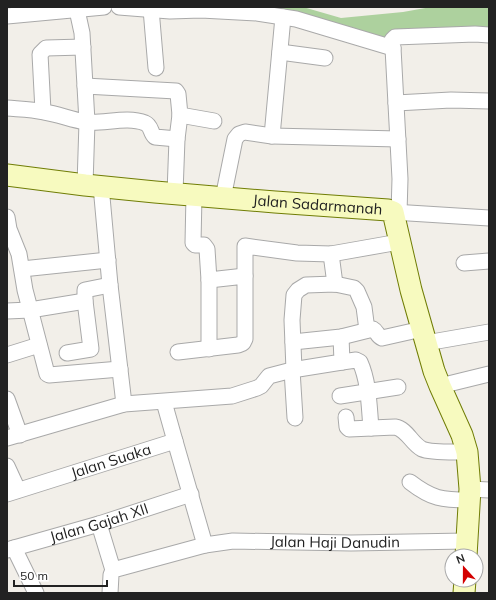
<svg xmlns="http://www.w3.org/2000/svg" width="496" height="600" font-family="Mulish,sans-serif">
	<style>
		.forest { fill: #add19e }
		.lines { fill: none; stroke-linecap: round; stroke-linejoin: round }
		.minor-casing { stroke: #a9a9a9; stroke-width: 17 }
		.secondary-casing { stroke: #707d05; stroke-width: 23 }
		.minor { stroke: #fff; stroke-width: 15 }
		.secondary { stroke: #f7fabf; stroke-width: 21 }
		.labels { text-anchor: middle; stroke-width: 4; stroke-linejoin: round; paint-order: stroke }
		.street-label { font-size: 15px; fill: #222; stroke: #fff }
	</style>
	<rect width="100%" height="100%" fill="#f2efe9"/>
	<path class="forest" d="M271 7H303L341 18 403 12 431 7H489V32L363 47Z"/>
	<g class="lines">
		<g class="minor-casing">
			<g id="minor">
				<path d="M75 7 77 10 82 33 85 86 87 122 85 185"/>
				<path d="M119 7 170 11 201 10 257 13 296 19 393 48 392 40 395 37 475 34 489 35"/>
				<path d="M151 9 156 68"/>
				<path d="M7 16 104 7"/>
				<path d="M393 48 400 179 399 213"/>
				<path d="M280 52 325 58"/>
				<path d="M85 86 176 91 178 94 180 115 214 121"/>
				<path d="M396 103 451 100 489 101"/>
				<path d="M7 108C19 109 32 109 44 112 58 114 72 120 86 122 104 124 127 116 145 123 152 126 150 133 155 137L177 139"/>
				<path d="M43 111 40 54 46 48 83 47"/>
				<path d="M272 136 283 17"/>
				<path d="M101 186 110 285 124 404"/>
				<path d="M175 193 177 139 180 115"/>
				<path d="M223 198 235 139 239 134 245 132 272 136 398 139"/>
				<path d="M393 212 489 218"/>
				<path d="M7 217 9 229 19 254 25 290 47 374 49 375 120 369"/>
				<path d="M331 254 335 284"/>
				<path d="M464 263 489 261"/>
				<path d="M22 269 108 260"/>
				<path d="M245 276V246L297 253 331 254 399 242"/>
				<path d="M209 280V349"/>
				<path d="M7 311 30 310 85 301"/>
				<path d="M293 342 341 337 373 329C377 331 377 336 382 338L422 329"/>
				<path d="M426 343 489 332"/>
				<path d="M178 352 238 345 243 343 245 339V276L209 280 207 249 204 245H195L193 243 194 195"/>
				<path d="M67 353 91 349 85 301V290L110 285"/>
				<path d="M7 355 39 345"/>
				<path d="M342 362 356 360 360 362C369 382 369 406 371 428"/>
				<path d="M292 370 295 418"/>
				<path d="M294 370 292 320 294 295 298 290 306 285 335 284 354 288 357 291 364 307 367 330"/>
				<path d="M440 386 489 374"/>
				<path d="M340 396 398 387"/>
				<path d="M7 399 20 435"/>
				<path d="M346 417 347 427 349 429 395 427C407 429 411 443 422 449 431 453 456 452 467 452"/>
				<path d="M7 438 124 404 232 396 257 388 261 386 269 376 292 370 342 362 341 337"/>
				<path d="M175 441 205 545"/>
				<path d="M7 466 18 490"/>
				<path d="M410 482C432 499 442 500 469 500"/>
				<path d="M470 489 489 490"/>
				<path id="s1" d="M7 494 175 441 164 402"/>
				<path d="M99 524 113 570"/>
				<path d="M14 548 36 593"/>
				<path id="s2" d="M7 550 99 524 191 494"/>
				<path id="s3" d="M110 593 111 575 113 570 205 545 233 541 351 543 466 541"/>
			</g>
		</g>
		<g class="secondary-casing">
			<g id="secondary">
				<path id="s4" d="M7 175 85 185 155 192 275 202 388 210 393 212 411 290 434 371 440 386 462 435 467 452 470 489 466 556"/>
				<path d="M464 593 465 580"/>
			</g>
		</g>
		<use href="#minor" class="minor"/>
		<use href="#secondary" class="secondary"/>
	</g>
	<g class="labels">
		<g class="street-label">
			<text dy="5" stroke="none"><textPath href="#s4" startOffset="312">Jalan Sadarmanah</textPath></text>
			<text dy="5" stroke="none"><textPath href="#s1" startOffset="109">Jalan Suaka</textPath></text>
			<text dy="5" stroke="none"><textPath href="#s2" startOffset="96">Jalan Gajah XII</textPath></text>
			<text dy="5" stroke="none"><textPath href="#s3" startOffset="249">Jalan Haji Danudin</textPath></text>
		</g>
	</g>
	<rect width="496" height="600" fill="none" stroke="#222222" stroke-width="16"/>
	<g transform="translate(464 568) rotate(339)"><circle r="19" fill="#ffffff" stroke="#a7a7a7"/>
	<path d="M0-3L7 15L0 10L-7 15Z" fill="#d40000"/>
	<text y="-6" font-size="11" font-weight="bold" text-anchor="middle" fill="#222222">N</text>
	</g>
	<path d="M14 580v6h93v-6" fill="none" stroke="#222222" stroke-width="2"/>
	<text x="20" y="580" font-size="12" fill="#222222" stroke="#ffffff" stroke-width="3" paint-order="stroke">50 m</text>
</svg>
